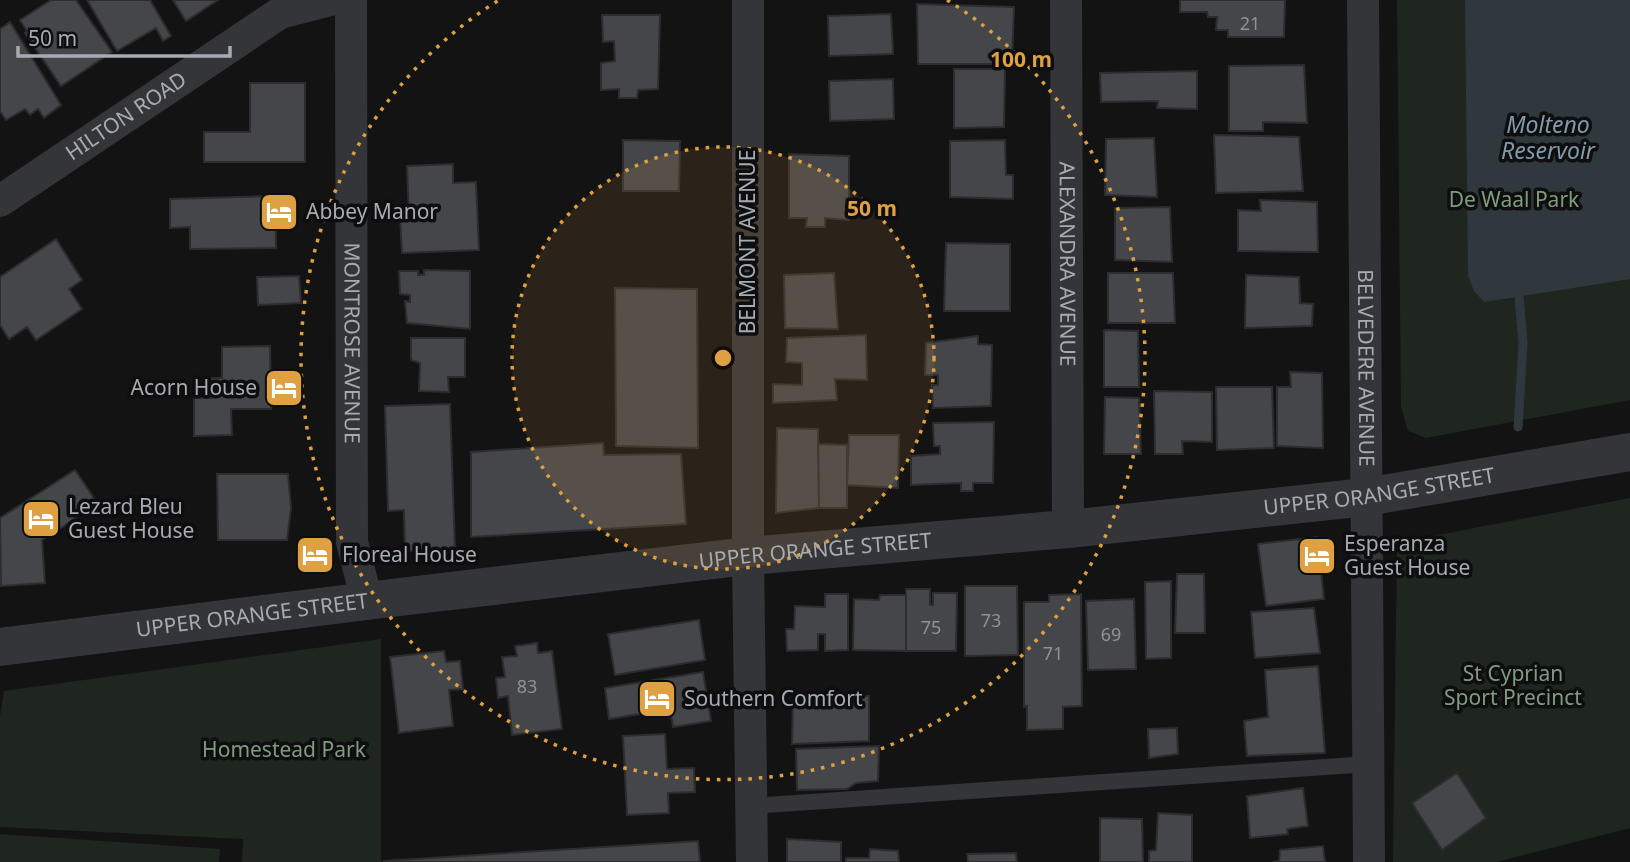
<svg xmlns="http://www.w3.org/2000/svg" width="1630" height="862" font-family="'Noto Sans',sans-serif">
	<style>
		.green { fill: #1f2620 }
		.water { fill: #2f383d }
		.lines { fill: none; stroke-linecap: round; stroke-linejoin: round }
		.stream { stroke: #2f383d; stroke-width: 9 }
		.building { fill: #454649; stroke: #2d2d30; stroke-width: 2 }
		.service { stroke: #343539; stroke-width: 16 }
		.minor { stroke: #343539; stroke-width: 32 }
		.tertiary { stroke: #343539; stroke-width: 38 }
		.ring { fill: none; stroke: #dea041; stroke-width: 3.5; stroke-dasharray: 3.5 7 }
		.labels { text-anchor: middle; stroke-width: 7; stroke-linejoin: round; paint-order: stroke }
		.number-label { font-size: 18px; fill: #8e9298 }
		.street-label { font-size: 21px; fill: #a6abb3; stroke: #0e0e0f }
		.park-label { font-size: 21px; fill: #7f9c7f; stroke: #0e0e0f }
		.poi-label { font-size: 21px; fill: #a6abb3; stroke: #0e0e0f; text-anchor: start }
		.water-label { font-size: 23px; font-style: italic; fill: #8099ab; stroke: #0e0e0f }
		.centre { fill: #dea041; stroke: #0e0e0f; stroke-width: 3.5 }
		.ring-label { font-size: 21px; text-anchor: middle; font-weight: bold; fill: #dea041; stroke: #0e0e0f; stroke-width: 7; stroke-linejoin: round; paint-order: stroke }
	</style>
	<rect width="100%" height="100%" fill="#131314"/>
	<path class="green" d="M1397 0H1630V400L1426 438 1408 431 1401 406Z
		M1630 498V828L1496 862H1393L1397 543Z
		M381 639V862H242L243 839 0 827V716L4 691Z
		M0 834 220 849 219 862H0Z"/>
	<path class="water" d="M1465 0H1630V279L1484 302 1474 291 1468 276Z"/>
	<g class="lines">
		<path class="stream" d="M1518 427 1523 343 1519 296"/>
	</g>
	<path class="building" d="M51 0H76L112 52 61 86 25 33 27 31 20 20Z
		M87 0H150L171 36 163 41 156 28 117 51Z
		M173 0H218L186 21Z
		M1180 0H1285L1284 37H1228V30H1216L1217 17H1208L1207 12H1180Z
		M917 4 1014 7 1012 64H918Z
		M891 14 893 54 829 56 828 16Z
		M602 15H660L658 89 638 90 637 98H619V89L601 90V63L615 61 614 41 603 42Z
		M10 22 61 105 44 118 38 109 30 115 25 109 6 120 0 111V29Z
		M1304 65 1307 123 1263 122V131H1229V66Z
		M954 69H1005L1004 127 954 128Z
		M1197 71V109L1157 108 1158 101 1101 102 1100 73Z
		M893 79 894 119 830 121 829 81Z
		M250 83H305V162H204V132H250Z
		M1214 135 1299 137 1303 191 1216 193Z
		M1154 138 1157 197 1105 195 1106 139Z
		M623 140 680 141 679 191H623Z
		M1005 140 1006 175H1013V199L950 197V141Z
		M789 154 849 156V220L825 218V227H806L807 218H789Z
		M453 164V183L476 182 479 250 402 253 400 217H409L407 166Z
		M275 196 276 248 190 249V227L170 228V199Z
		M1260 200 1317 202 1318 252 1238 251V210L1261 211Z
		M1170 207 1172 262 1115 260V208Z
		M56 239 82 280 69 289 82 309 36 340 27 327 9 339 0 325V277Z
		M946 243 1010 244V311H944Z
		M424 270 470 271V329L407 323 405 301 410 302V295L400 294 399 271H418V275H424Z
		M834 273 838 329 785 328 784 275Z
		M1108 273H1173L1175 323H1108Z
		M1246 275 1299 277 1300 303 1313 304 1312 326 1245 328Z
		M299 276 301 303 258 305 257 277Z
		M615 288 697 289 698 448 616 446Z
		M1104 330 1138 331 1139 387H1104Z
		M866 335 867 380 835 379 837 400 773 403V384L802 385V363L786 362 787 338Z
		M978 336V344L992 345 991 406 933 408 932 385H938V375H925L926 343Z
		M411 338H465V377H448L449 392 419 391 420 363 411 360Z
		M270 346 271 409H231L232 435 194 436V398H212V378H222V347Z
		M1290 372 1322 373 1323 448 1277 446V387H1291Z
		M1216 387H1272L1274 448 1217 450Z
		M1154 391 1212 392V442L1182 441 1183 454H1155Z
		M1105 397 1139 398 1141 454H1104Z
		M450 404 455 550 405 551 404 510 388 511 385 406Z
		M994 422 993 483H973V491H961V483L911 485V456L940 454V446H934L933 423Z
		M777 428 818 429 819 508 776 513Z
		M849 435H899L898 488 847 485Z
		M603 443 604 455 681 454 686 524 471 537V452Z
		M818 444 847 445V508H819Z
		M75 470 98 504 42 540 45 583 1 586 0 518Z
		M217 474H288L291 508 287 540H218Z
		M1317 537 1324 599 1266 606 1258 544Z
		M1177 574H1204L1205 633H1175Z
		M1171 581V658L1146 659 1145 582Z
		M965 586H1017L1018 655 965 656Z
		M906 589H930V605H933V593H957L956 651H906Z
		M825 594H848V650L825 651V634H818V650L787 651 786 629H794L795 606 825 607Z
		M1081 594 1082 706 1063 707V729L1027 730V706L1024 707V602H1049V595Z
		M880 595H906V651L853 650 854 599 879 600Z
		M1134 599 1136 669 1088 670 1086 601Z
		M1314 608 1320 653 1255 658 1251 612Z
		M699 620 705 660 615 675 608 634Z
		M537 643 538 653 552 651 562 729 512 735 508 696 498 698 496 678 505 677 502 657 517 656 515 646Z
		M444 651 446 662 460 661 463 689 449 690 453 726 399 733 390 657Z
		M1318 666 1325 753 1247 756 1244 721 1268 717 1265 670Z
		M703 672 711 721 673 727 670 709 609 719 605 688Z
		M793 695 869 696V741L792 744Z
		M1177 728 1178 754 1149 758 1148 729Z
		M665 734 667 769 694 768 695 792 668 793 669 813 627 815 623 736Z
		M879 746 878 781 856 783 847 789 797 790 796 749Z
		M1457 773 1486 818 1442 850 1412 803Z
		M1303 788 1308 826 1287 829 1288 834 1250 838 1247 796Z
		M1158 813 1192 815V862H1149V851L1156 850Z
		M1100 818 1142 819 1143 862H1100Z
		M787 839 841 842V862H787Z
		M698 841 700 862H384V861Z
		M1323 846 1325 862H1272L1279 861 1280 850Z
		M870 849 898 851 899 862H846V858H869Z
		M1016 853 1017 862H968L967 854Z"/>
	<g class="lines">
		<path class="service" d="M750 806 1369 764"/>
		<g class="minor">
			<path id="s1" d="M351 0 352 542 367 601"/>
			<path d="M748 0V556L752 862"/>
			<path id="s2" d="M1066 0 1068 529"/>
			<path id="s3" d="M1363 0 1369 862"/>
			<path id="s4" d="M0 201 280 13 330 0"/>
		</g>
		<path class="tertiary" id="s5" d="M0 647 391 598 748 556 1068 529 1366 497 1630 452"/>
	</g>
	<circle cx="723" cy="358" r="211" fill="#dea041" fill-opacity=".12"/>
	<g class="ring">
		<circle cx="723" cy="358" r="211"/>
		<path d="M947 0A422 422 0 1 1 499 0"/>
	</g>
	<defs>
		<g id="hotel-square" transform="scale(2.0125)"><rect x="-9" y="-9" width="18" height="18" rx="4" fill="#dea041" stroke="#0e0e0f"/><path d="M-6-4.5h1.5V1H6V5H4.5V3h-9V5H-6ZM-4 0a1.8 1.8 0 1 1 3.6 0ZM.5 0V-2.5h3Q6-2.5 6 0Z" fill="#fff"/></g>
	</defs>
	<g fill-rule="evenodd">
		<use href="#hotel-square" x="279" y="212"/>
		<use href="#hotel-square" x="284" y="388"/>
		<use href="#hotel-square" x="41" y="519"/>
		<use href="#hotel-square" x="315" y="555"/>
		<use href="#hotel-square" x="1317" y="556"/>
		<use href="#hotel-square" x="657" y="699"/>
	</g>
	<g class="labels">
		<g class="number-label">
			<text x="1250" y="30">21</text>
			<text x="991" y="627">73</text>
			<text x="931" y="634">75</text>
			<text x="1111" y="641">69</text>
			<text x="1053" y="660">71</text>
			<text x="527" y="693">83</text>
		</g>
		<g class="street-label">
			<text dy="7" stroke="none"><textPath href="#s4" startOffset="152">HILTON ROAD</textPath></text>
			<text transform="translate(748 242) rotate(-90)" y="7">BELMONT AVENUE</text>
			<text dy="7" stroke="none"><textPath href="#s2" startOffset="264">ALEXANDRA AVENUE</textPath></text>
			<text dy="7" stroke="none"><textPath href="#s1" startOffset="343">MONTROSE AVENUE</textPath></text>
			<text dy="7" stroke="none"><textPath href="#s3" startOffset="368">BELVEDERE AVENUE</textPath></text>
			<text dy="7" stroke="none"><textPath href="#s5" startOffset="1388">UPPER ORANGE STREET</textPath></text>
			<text dy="7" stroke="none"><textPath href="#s5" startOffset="821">UPPER ORANGE STREET</textPath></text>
			<text dy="7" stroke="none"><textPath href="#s5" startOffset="254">UPPER ORANGE STREET</textPath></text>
		</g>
		<g class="park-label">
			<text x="1514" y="207">De Waal Park</text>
			<text x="1513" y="681">St Cyprian<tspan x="1513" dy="24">Sport Precinct</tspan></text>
			<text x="284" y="757">Homestead Park</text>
		</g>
		<g class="poi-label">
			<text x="306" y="219">Abbey Manor</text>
			<text x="257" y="395" text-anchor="end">Acorn House</text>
			<text x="68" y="514">Lezard Bleu<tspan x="68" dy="24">Guest House</tspan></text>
			<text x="1344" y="551">Esperanza<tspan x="1344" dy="24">Guest House</tspan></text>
			<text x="342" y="562">Floreal House</text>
			<text x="684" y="706">Southern Comfort</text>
		</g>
		<g class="water-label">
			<text x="1548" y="133">Molteno<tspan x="1548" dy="26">Reservoir</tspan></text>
		</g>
	</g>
	<circle cx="723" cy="358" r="10" class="centre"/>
	<g class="ring-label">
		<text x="1021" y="67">100 m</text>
		<text x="872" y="216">50 m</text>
	</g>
	<path d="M18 46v10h212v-10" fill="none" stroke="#a6abb3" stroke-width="3.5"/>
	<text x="28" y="46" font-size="21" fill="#a6abb3" stroke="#0e0e0f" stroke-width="5" paint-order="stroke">50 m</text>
</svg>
